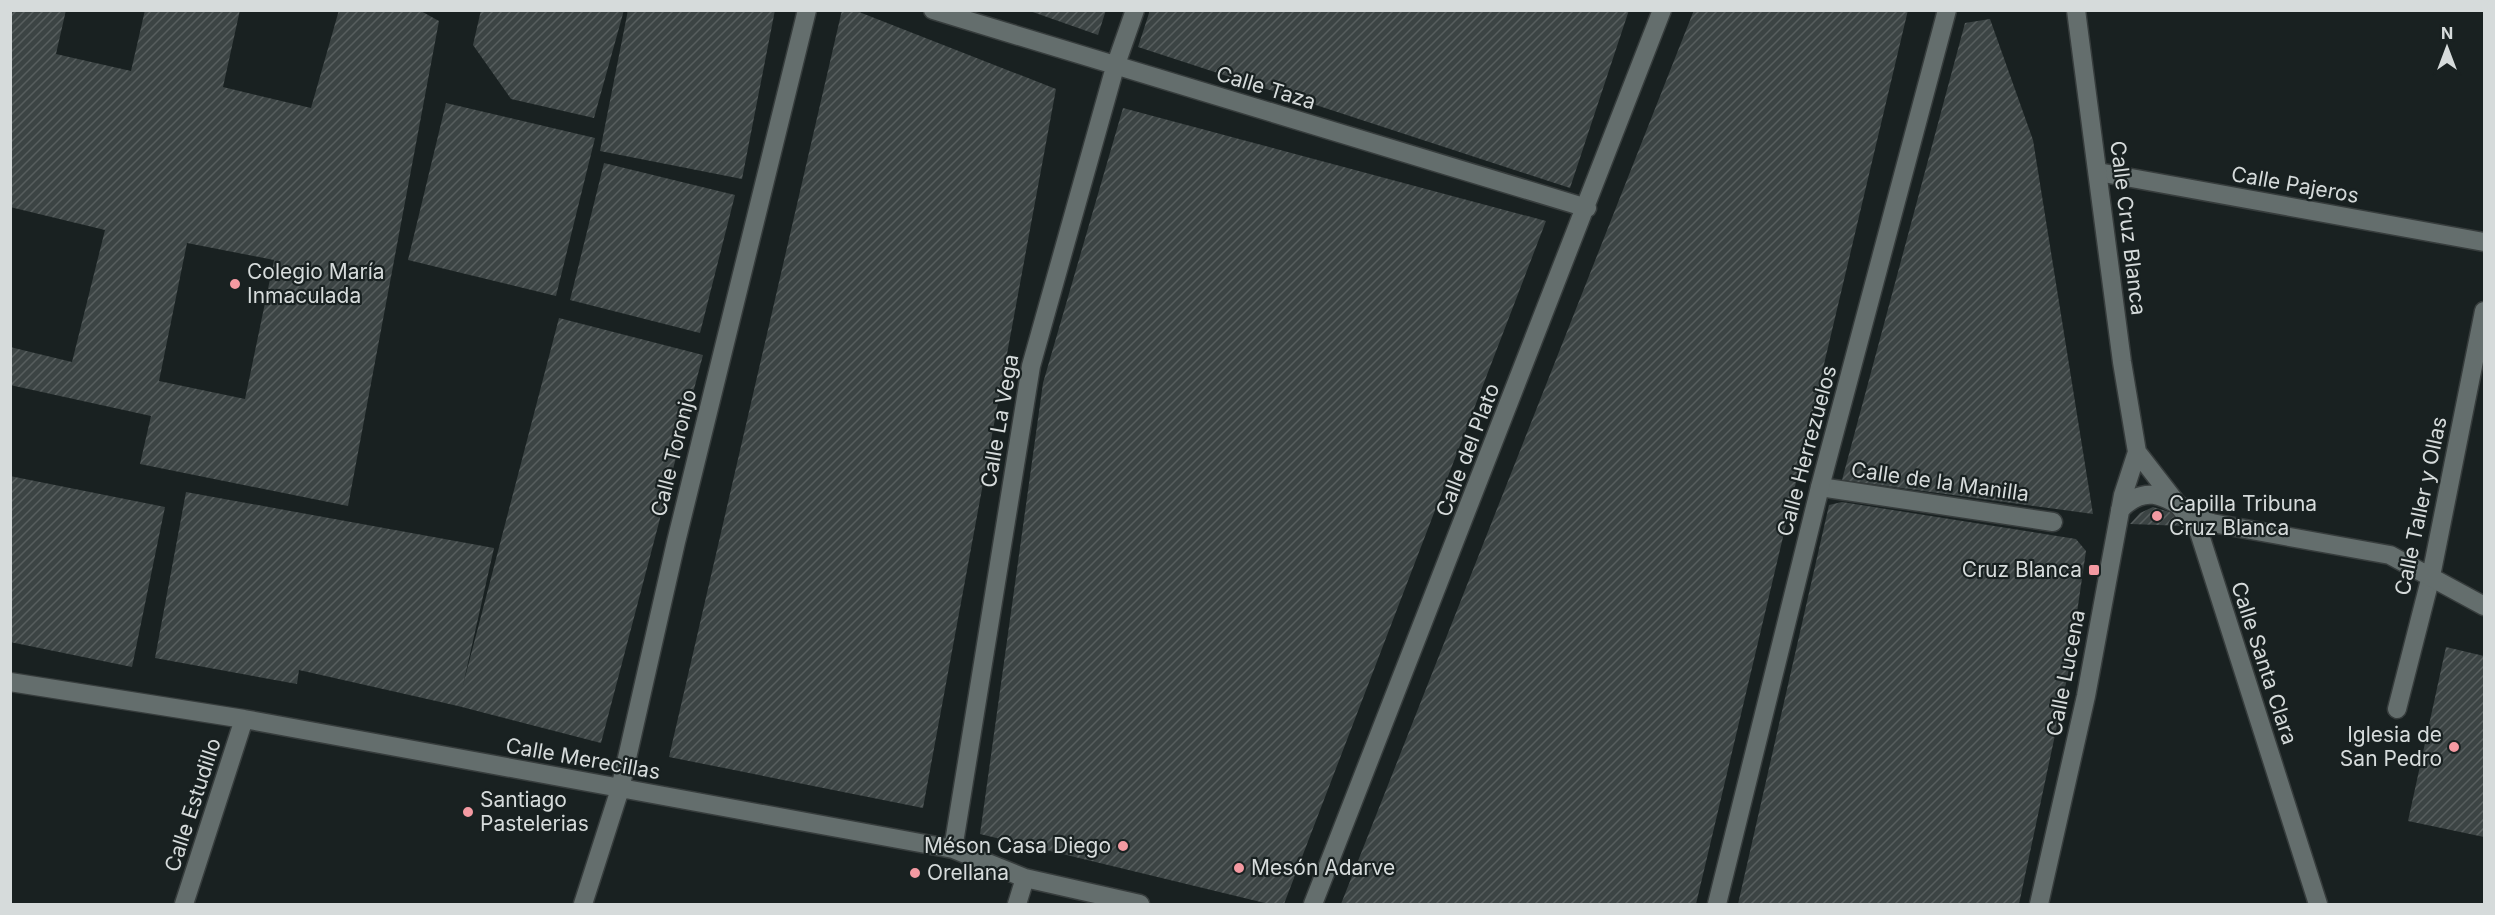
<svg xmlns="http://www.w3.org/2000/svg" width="2495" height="915" font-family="Inter,sans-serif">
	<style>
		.building { fill: url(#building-hatch); fill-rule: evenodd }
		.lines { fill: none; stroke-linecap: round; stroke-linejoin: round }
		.pedestrian-casing { stroke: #373d3d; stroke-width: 21 }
		.minor-casing { stroke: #373d3d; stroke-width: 21 }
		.tertiary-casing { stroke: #373d3d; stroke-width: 21 }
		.pedestrian { stroke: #646e6d; stroke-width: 18 }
		.minor { stroke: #646e6d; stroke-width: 18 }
		.tertiary { stroke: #646e6d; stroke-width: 18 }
		.poi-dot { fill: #f49aa2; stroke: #192121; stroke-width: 2 }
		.labels { text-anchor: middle; stroke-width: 4.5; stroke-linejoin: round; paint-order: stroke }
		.street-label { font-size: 21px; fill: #d6dbdb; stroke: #192121 }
		.poi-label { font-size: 21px; fill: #d6dbdb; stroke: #192121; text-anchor: start }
	</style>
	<defs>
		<pattern id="building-hatch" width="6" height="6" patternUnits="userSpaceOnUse" patternTransform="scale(1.5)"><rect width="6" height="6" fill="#3c4444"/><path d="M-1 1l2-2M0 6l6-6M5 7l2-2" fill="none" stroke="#575e5e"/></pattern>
	</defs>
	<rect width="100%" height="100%" fill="#192121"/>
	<path class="building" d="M10 10H66L56 54 131 71 145 10H240L223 87 311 108 339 10H419L439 21 348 506 140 464 151 416 10 385V347L72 362 105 230 10 207ZM187 243 274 260 245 399 159 381Z
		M481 10H624L594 118 511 99 473 45Z
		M628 10H775L742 179 600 151Z
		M842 10H854L1056 89 923 808 669 757Z
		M1027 10H1106L1098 35Z
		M1150 10H1629L1570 188 1138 47Z
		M1694 10H1908L1696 904H1341Z
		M1990 19 2033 140 2093 514 1842 480 1965 23Z
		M446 103 595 138 556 296 408 260Z
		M1123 108 1546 221 1284 904H1269L980 834 1043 383Z
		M604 163 735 195 700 333 570 300Z
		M559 318 703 355 601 743 458 706 299 670 297 684 155 658 186 492 494 548 463 685Z
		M10 476 165 507 132 667 10 642Z
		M1842 502 2076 539 2086 551 2068 674 2019 904H1738L1829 505Z
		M2153 507 2173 513 2185 526 2130 524 2140 513Z
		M2446 647 2484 656V837L2408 821Z"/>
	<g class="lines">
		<g class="pedestrian-casing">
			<path id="pedestrian" d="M1820 487 2053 522"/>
		</g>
		<g class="minor-casing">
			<path id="minor" d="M933 10 1587 208
				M2098 172 2484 242
				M10 682 244 719 953 849 1025 878 1140 904
				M2397 709 2431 576
				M953 849 1031 366 1115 67 1135 10
				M184 904 244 719
				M583 904 620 789 676 542 807 10
				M1017 904 1025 878
				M1313 904 1662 10
				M1717 904 1820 487 1947 10"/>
		</g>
		<g class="tertiary-casing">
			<path id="tertiary" d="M2076 10 2122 362 2137 452 2199 532 2318 904
				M2120 510C2154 474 2178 511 2212 523L2390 555 2484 606
				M2431 576 2484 311
				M2039 904 2086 696 2123 495 2137 452"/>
		</g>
		<use href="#pedestrian" class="pedestrian"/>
		<use href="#minor" class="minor"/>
		<use href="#tertiary" class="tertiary"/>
	</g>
	<g class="poi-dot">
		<circle cx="235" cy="284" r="6"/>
		<circle cx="2157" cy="516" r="6"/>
		<rect x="2088" y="564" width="12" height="12" rx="3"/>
		<circle cx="2454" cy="747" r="6"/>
		<circle cx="468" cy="812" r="6"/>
		<circle cx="1123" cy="846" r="6"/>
		<circle cx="1239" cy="868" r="6"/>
		<circle cx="915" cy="873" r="6"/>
	</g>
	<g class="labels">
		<g class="street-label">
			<text transform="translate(1266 88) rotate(17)" y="7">Calle Taza</text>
			<text transform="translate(2295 185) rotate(10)" y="7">Calle Pajeros</text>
			<text transform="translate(2128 228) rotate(83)" y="7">Calle Cruz Blanca</text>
			<text transform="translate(1000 421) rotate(-80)" y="7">Calle La Vega</text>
			<text transform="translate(1468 450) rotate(-69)" y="7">Calle del Plato</text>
			<text transform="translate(1807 451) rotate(-75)" y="7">Calle Herrezuelos</text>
			<text transform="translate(674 453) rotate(-76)" y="7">Calle Toronjo</text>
			<text transform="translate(1940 482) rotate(8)" y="7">Calle de la Manilla</text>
			<text transform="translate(2421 506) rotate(-78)" y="7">Calle Taller y Ollas</text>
			<text transform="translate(2264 663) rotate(72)" y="7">Calle Santa Clara</text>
			<text transform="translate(2066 673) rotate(-79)" y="7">Calle Lucena</text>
			<text transform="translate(583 759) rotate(10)" y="7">Calle Merecillas</text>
			<text transform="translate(193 805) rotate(-72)" y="7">Calle Estudillo</text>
		</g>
		<g class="poi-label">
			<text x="247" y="279">Colegio María<tspan x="247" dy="24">Inmaculada</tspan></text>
			<text x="2169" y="511">Capilla Tribuna<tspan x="2169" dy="24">Cruz Blanca</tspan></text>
			<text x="2082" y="577" text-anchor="end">Cruz Blanca</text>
			<text x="2442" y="742" text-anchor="end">Iglesia de<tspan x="2442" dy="24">San Pedro</tspan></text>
			<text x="480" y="807">Santiago<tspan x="480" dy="24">Pastelerias</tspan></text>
			<text x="1111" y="853" text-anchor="end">Méson Casa Diego</text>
			<text x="1251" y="875">Mesón Adarve</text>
			<text x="927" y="880">Orellana</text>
		</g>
	</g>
	<rect width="2495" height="915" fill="none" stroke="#d6dbdb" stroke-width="24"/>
	<g transform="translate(2447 48)" stroke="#192121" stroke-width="4.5" paint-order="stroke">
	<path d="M0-4.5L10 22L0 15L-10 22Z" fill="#d6dbdb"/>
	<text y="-9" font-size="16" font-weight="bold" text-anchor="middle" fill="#d6dbdb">N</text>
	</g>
</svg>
